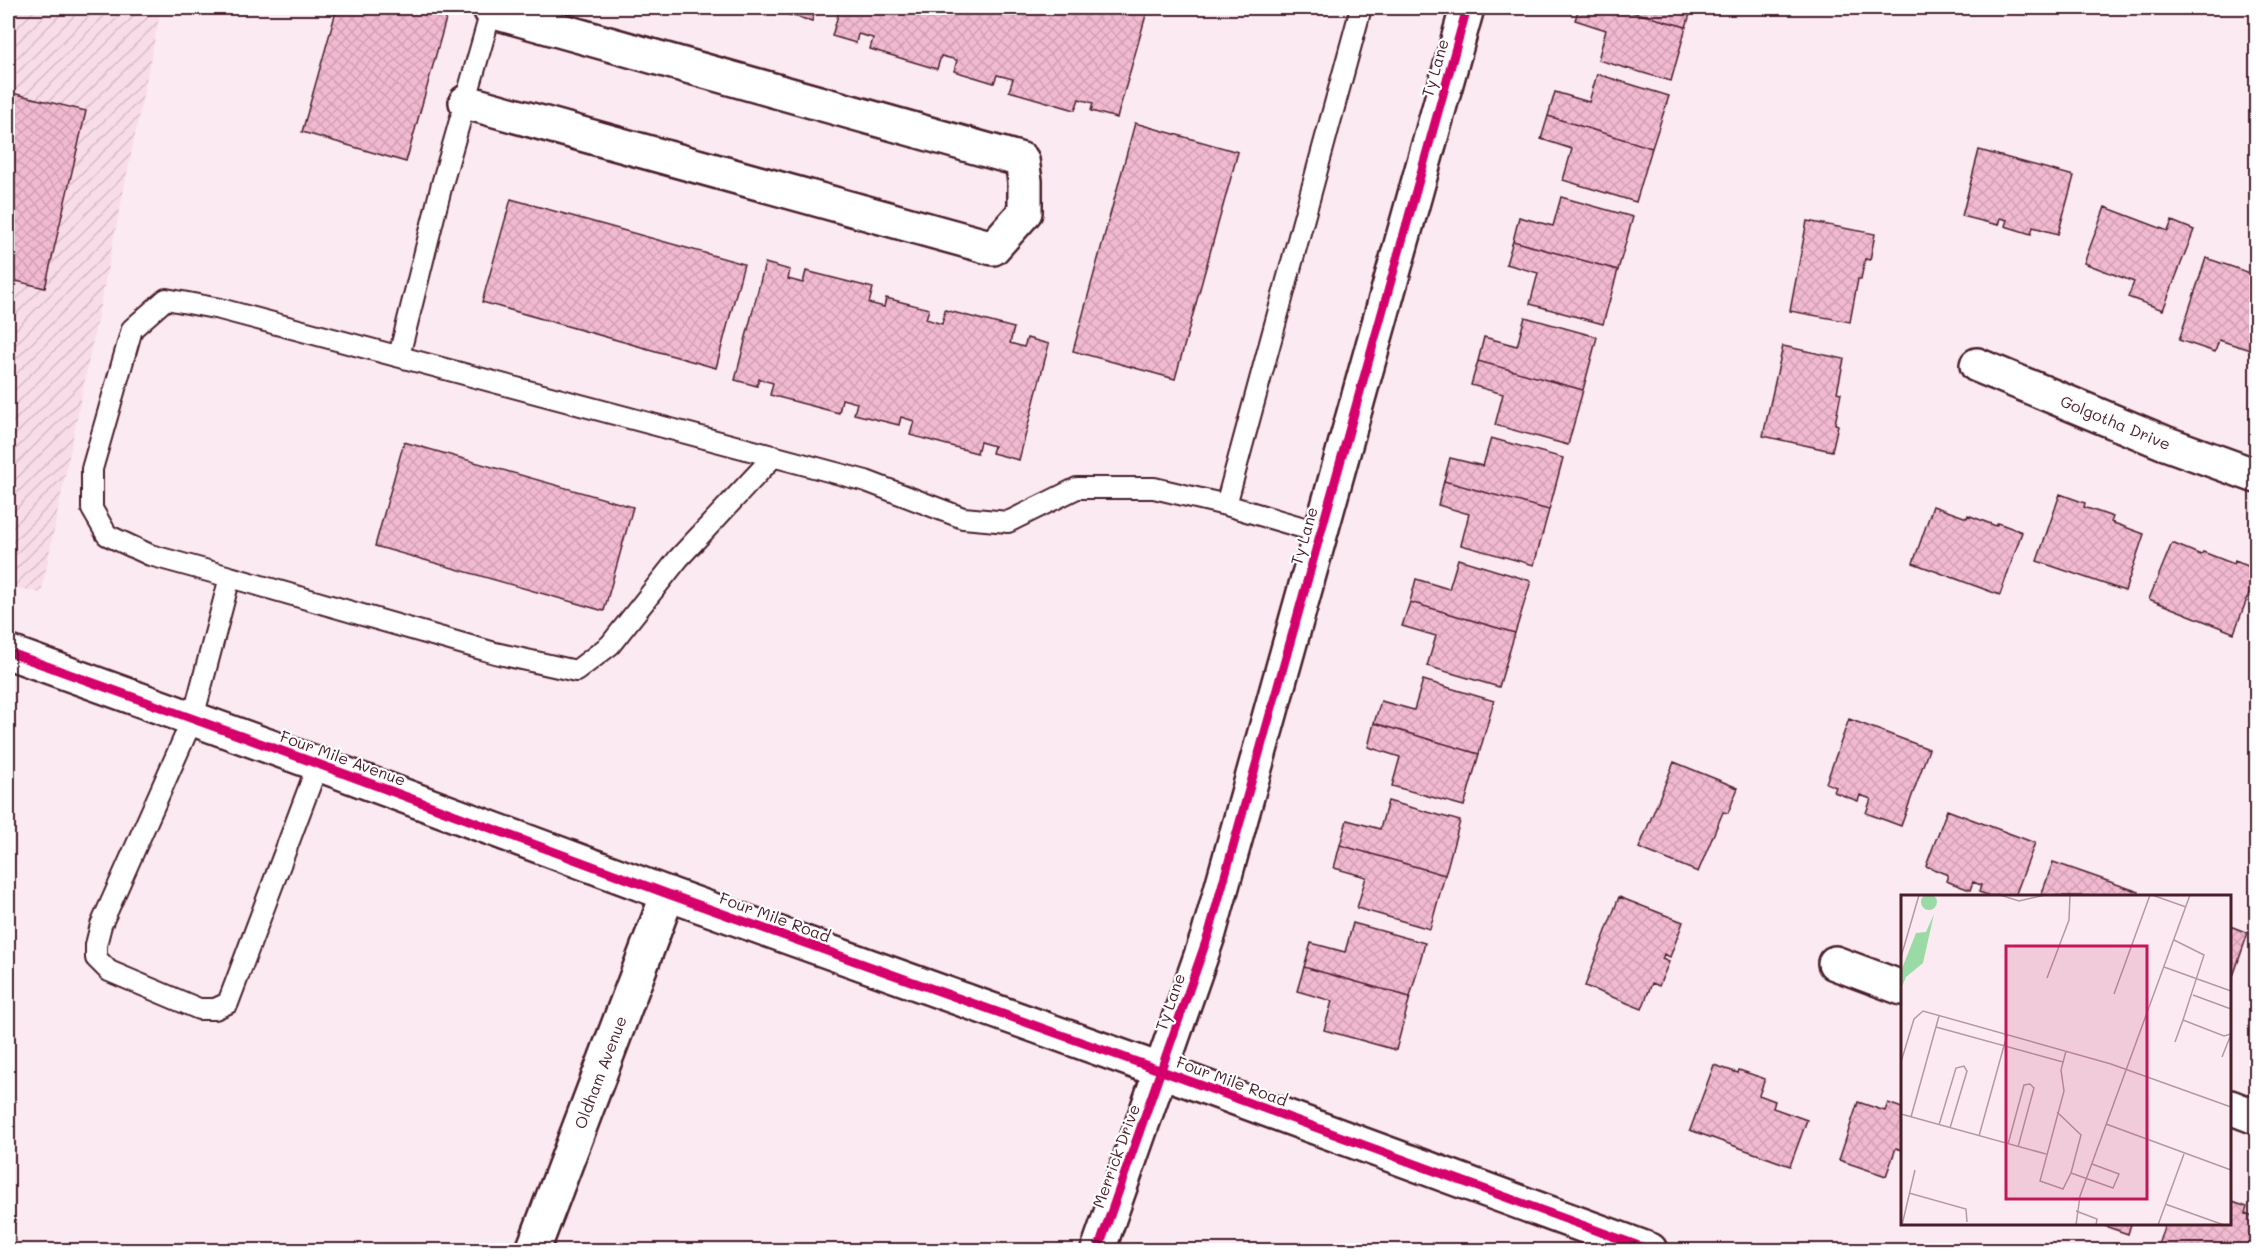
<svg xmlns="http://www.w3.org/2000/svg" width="2264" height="1258" font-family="Mali,sans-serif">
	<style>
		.industrial { fill: url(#industrial-furrows) }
		.building { fill: url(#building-cross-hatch); stroke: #4a1f2b; stroke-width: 1.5 }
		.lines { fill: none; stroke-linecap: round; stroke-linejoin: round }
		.lane-casing { stroke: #4a1f2b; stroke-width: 24 }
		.street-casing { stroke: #4a1f2b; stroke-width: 38 }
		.secondary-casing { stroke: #4a1f2b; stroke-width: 38 }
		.lane { stroke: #fff; stroke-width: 20 }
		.street { stroke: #fff; stroke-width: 33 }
		.secondary { stroke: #fff; stroke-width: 33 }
		.cycleway-casing { stroke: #fff; stroke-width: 13 }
		.cycleway { stroke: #d6006c; stroke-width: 9 }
		.labels { text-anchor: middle; stroke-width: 4.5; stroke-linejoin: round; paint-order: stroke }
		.street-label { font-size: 16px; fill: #4a1f2b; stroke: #fff }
		.inset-road { fill: none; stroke: #b499a2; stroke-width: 1.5 }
		.view { fill: #c2185b; fill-opacity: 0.15; stroke: #c2185b; stroke-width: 3 }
		.inset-edge { fill: none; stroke: #4a1f2b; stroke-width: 3 }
	</style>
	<defs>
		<pattern id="industrial-furrows" width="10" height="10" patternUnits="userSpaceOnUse" patternTransform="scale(1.5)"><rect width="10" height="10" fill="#f8dce7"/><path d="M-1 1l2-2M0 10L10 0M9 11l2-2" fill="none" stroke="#d6bcc6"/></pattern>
		<pattern id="building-cross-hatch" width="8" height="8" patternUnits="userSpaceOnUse" patternTransform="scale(1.5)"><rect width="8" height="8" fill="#f2bad1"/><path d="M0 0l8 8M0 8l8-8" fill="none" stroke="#d19fb4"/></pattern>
	</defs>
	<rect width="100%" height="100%" fill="#fbeaf1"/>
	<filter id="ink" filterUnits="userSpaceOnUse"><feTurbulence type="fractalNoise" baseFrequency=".0167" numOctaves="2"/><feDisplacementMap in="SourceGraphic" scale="12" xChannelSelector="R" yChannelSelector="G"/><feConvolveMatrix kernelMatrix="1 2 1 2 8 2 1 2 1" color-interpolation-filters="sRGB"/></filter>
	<g filter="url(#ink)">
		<path class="industrial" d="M8 8H161L41 593 8 586Z"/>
		<path class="building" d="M337 8H449L406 162 302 132Z
			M763 8H816L812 21Z
			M840 8H1148L1117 118 1091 111 1093 103 1079 99 1075 110 1009 91 1013 79 997 75 994 83 954 71 957 60 941 56 937 69 870 49 873 38 858 34 856 43 832 36Z
			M1579 8H1618L1686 27 1671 81 1598 60 1606 30 1575 20Z
			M1618 8H1692L1686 27Z
			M1597 74 1669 96 1652 148 1548 116 1555 92 1589 102Z
			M8 92 86 111 45 288 8 279Z
			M1548 116 1652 148 1636 202 1563 180 1572 149 1541 139Z
			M1135 123 1238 152 1175 379 1073 351Z
			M1979 150 2074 176 2058 234 2033 227 2031 234 2005 226 2007 220 2000 218 1998 225 1962 216Z
			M1561 197 1633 217 1618 270 1513 241 1519 217 1553 226Z
			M511 199 744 264 716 368 482 302Z
			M2105 207 2168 231 2172 221 2194 230 2163 310 2128 297 2134 282 2084 263Z
			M1807 221 1875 234 1870 260 1865 259 1861 279H1858L1850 322 1790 311Z
			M1513 241 1618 270 1603 324 1530 304 1538 273 1506 264Z
			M2206 258 2253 274 2249 286 2256 289V352L2219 340 2215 352 2179 340Z
			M765 263 790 270 788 279 803 283 806 271 873 288 869 303 884 307 886 298 929 309 926 319 942 324 945 310 1014 328 1010 343 1024 347 1027 338 1049 344 1019 460 992 453 994 446 980 442 977 453 910 435 914 421 901 417 899 425 854 414 857 403 842 399 839 413 770 395 773 383 759 379 757 386 735 380Z
			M1525 317 1597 337 1583 390 1478 361 1484 337 1517 346Z
			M1783 346 1844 359 1837 392 1841 393 1835 424 1838 425 1832 451 1763 436Z
			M1478 361 1583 390 1568 445 1495 425 1503 394 1471 385Z
			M1491 438 1563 458 1549 510 1444 481 1450 458 1483 466Z
			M404 442 633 507 604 611 375 546Z
			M1444 481 1549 510 1534 565 1461 545 1469 514 1438 505Z
			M2060 494 2085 503 2084 507 2113 517 2111 522 2144 534 2125 591 2037 561Z
			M1933 506 1967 518 1968 515 1996 526 1998 523 2022 532 2000 595 1913 563Z
			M2172 543 2201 555 2203 552 2234 564 2235 561 2256 569V575L2234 633 2149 599Z
			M1458 559 1531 581 1515 633 1410 602 1416 579 1449 589Z
			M1410 602 1515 633 1499 687 1427 666 1436 636 1402 626Z
			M1423 680 1494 701 1479 754 1374 723 1381 701 1414 710Z
			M1849 719 1929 749 1901 826 1866 813 1871 799 1860 795 1858 801 1834 792 1836 787 1826 783Z
			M1374 723 1479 754 1464 806 1392 786 1400 757 1368 747Z
			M1674 762 1738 788 1728 813 1723 812 1698 872 1639 848Z
			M1388 801 1460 821 1445 875 1340 845 1347 820 1380 829Z
			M1947 810 2035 843 2015 896H1990L1979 892 1981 885 1973 882 1970 890 1946 881 1948 875 1926 866Z
			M1340 845 1445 875 1430 929 1357 908 1366 877 1334 868Z
			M2053 862 2139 892 2137 896H2041Z
			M1619 897 1683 922 1670 957 1664 954 1662 959 1669 962 1659 986 1652 983 1642 1009 1585 986Z
			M1353 923 1425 943 1410 997 1304 967 1311 943 1345 952Z
			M2230 926 2248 933 2230 985Z
			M1304 967 1410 997 1396 1050 1324 1030 1332 1001 1297 991Z
			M2256 993V1009L2251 1007Z
			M1714 1065 1738 1073 1739 1070 1765 1079 1759 1095 1775 1101 1773 1108 1807 1120 1790 1166 1690 1130Z
			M1858 1102 1885 1111 1888 1103 1902 1108V1150L1896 1148 1886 1176 1839 1160Z
			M2230 1201 2247 1207 2245 1214 2256 1218V1250H2172L2158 1245 2165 1224H2230Z
			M2099 1224H2131L2128 1234Z"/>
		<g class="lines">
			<g class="lane-casing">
				<path id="lane" d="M399 356 442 184 492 8
					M1226 505 1361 8
					M230 577 495 653 576 671 610 645 678 559 774 456
					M318 764 228 1003 215 1009H199L109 971 96 958V945L101 925 193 718 230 577 150 555 107 535 92 509V469L132 329 166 299 220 309 866 481 963 518 1008 522 1077 488H1154L1226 505 1321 533"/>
			</g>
			<g class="street-casing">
				<g id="street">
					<path d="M466 102 993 248 1025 212V181L1022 160 491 11"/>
					<path id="s1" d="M1977 365 2165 443 2256 476"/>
					<path d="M1835 963 1902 988"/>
					<path d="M2230 1107 2256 1117"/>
					<path id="s2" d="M533 1250 668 894"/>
					<path d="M1098 1250 1209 933 1467 8"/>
				</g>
			</g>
			<g class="secondary-casing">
				<path id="secondary" d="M8 652 318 764 668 894 1162 1071 1650 1250"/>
			</g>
			<use href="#lane" class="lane"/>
			<use href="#street" class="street"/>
			<use href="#secondary" class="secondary"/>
			<g class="cycleway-casing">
				<path id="cycleway" d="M8 652 318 764 668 894 1162 1071 1650 1250
					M1098 1250 1209 933 1467 8"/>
			</g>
			<use href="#cycleway" class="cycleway"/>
		</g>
	</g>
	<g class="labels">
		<g class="street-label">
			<text transform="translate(1435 68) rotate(-74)" y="6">Ty Lane</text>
			<text dy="6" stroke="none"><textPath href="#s1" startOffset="150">Golgotha Drive</textPath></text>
			<text transform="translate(1304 536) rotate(-74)" y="6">Ty Lane</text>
			<text transform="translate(343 758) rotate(20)" y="6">Four Mile Avenue</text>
			<text transform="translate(775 917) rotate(20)" y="6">Four Mile Road</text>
			<text transform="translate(1170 1002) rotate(-71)" y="6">Ty Lane</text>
			<text dy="6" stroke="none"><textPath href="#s2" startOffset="190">Oldham Avenue</textPath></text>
			<text transform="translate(1232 1081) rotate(20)" y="6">Four Mile Road</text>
			<text transform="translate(1116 1156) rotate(-70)" y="6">Merrick Drive</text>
		</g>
	</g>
	<g transform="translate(1901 895)">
		<rect width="330" height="330" fill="#fbeaf1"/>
		<path d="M20 7a8 8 0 1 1 16 0a8 8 0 1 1-16 0ZM33 19 22 68 5 82 0 94V76L15 38 25 37Z" fill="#9adba5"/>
		<path class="inset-road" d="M99 0 118 6 144 0M251 0 285 12M273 45 303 60 282 125 323 141 330 139M0 62 18 0M263 72 330 96M146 83 168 25 169 0M213 99 249 0M292 100 330 114M35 132 162 167M274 147 282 125M165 156 160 175 163 196 139 286 162 294 170 278 212 293 218 279 191 269M321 162 329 142M0 167 13 124 22 116 210 169 330 212M156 217 180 240 170 278M0 219 145 259M10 222 38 121M205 229 330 275M38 230 55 173 63 171 66 176 49 233M78 241 106 140M107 249 123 190 129 189 133 193 117 252M8 298 65 314 66 327M264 309 323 330M175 316 196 324 195 330M1 330 14 275M175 330 179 301 289 0M257 330 283 259"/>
		<path class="view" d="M105 51H246V304H105Z"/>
		<rect width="330" height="330" class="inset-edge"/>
	</g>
	<rect width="2264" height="1258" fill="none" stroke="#fff" stroke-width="30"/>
	<rect x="15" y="15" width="2234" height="1228" fill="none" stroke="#4a1f2b" stroke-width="2" filter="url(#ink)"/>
</svg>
